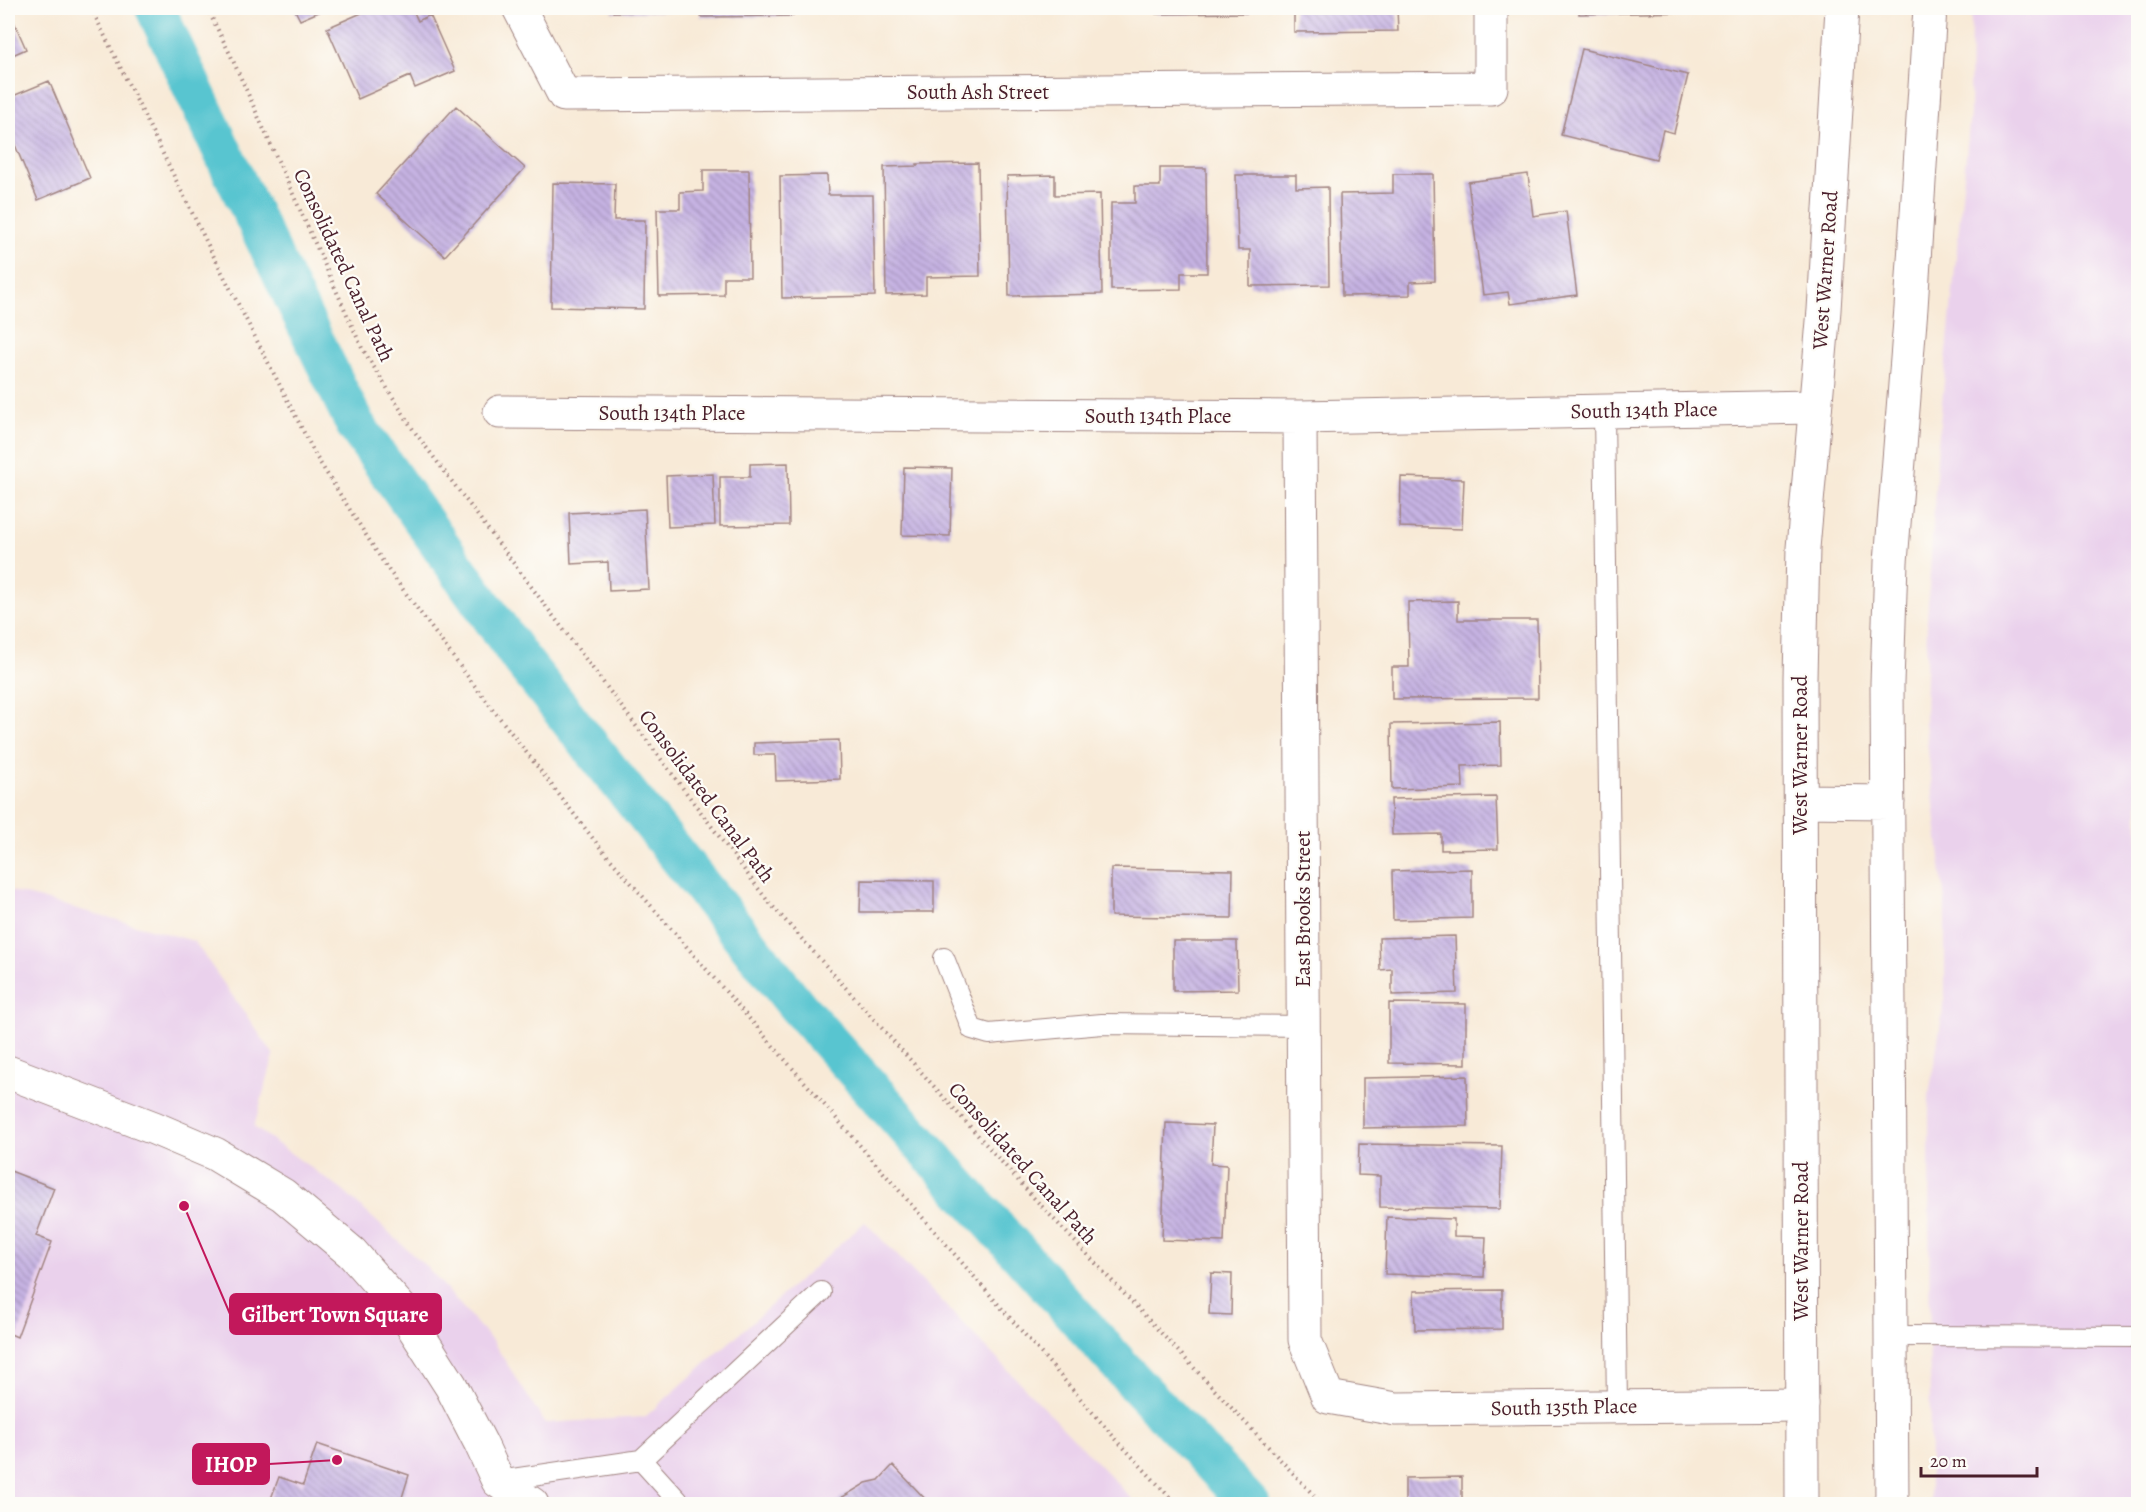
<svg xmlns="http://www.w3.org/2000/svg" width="2146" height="1512" font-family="Alegreya,serif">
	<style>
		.built { fill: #ead1ec }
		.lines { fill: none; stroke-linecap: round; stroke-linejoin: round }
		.canal { stroke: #59c5d0; stroke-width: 40 }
		.building { fill: url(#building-back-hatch) }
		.service-casing { stroke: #a18481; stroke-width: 22 }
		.minor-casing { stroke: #a18481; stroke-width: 35 }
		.secondary-casing { stroke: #a18481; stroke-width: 35 }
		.path { stroke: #a18481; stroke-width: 4; stroke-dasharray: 1.5 4.5; stroke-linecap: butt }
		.service { stroke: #fff; stroke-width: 20 }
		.minor { stroke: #fff; stroke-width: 33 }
		.secondary { stroke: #fff; stroke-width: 33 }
		.labels { text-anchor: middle; stroke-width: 4.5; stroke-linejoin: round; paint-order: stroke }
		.street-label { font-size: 21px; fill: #4a1f2b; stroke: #fdfcf7 }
		.leader { fill: none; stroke: #c2185b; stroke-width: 2 }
		.callout-dot { fill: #c2185b; stroke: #fdfcf7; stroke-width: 2 }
		.callout { fill: #c2185b; stroke: #c2185b; stroke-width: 2 }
		.callout-label { font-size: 22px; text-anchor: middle; font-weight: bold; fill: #fff }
	</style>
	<defs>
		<pattern id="building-back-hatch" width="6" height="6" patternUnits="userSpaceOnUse" patternTransform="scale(1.5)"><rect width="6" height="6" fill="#c6b3e3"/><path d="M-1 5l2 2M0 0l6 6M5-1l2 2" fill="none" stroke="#a391b8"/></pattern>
	</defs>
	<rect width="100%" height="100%" fill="#fdfcf7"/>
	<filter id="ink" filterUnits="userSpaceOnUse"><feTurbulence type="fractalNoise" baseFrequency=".0167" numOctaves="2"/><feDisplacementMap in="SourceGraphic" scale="12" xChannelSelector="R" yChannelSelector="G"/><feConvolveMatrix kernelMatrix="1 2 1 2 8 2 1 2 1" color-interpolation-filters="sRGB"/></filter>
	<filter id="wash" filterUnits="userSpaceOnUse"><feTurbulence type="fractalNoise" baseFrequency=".008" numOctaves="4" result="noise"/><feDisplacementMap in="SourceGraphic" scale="24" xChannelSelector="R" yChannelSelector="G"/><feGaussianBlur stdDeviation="1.35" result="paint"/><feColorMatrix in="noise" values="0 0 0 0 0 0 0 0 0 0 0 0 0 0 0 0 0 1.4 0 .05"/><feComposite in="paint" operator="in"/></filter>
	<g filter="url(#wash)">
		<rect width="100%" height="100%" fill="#f8ead7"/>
		<path class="built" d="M1971 8H2138V1504H1930L1929 1095 1945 998V902L1925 723 1927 620 1938 444 1970 114Z
			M8 890 194 941 274 1055 254 1127 342 1190 428 1268 493 1342 545 1423 645 1417 865 1222 1137 1504H8Z"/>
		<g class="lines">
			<path class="canal" d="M155 8 236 180 355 424 520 658 798 1007 1141 1389 1250 1504"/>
		</g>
		<g id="blocks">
			<path class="building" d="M8 8 26 49 8 57Z
				M294 8H328L300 20Z
				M373 8H412L418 21 430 15 455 71 415 88 410 76 358 99 327 28Z
				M613 8H679V11L613 12Z
				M701 8H793V16L701 17Z
				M843 8H897V10H843Z
				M928 8H987L986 13 928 12Z
				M1033 8H1129V9L1034 12Z
				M1156 8H1250V13L1156 14Z
				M1294 8H1397L1398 31 1294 32Z
				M1579 8H1694V12L1579 14Z
				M1582 49 1688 75 1674 133 1663 130 1656 159 1561 135Z
				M49 81 90 178 38 200 8 128V98Z
				M456 106 525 168 445 256 376 194Z
				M978 163 980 276 926 277V294L886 295 884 167 917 166V164Z
				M1160 168H1206L1207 273H1181V289L1111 290V203H1135V186H1160Z
				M703 170H749L750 277H724V295L659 296 657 209H680V192L703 191Z
				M1393 174H1433L1435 281 1410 282V295L1342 296 1340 194 1393 193Z
				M1528 174 1533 216 1566 211 1577 295 1510 304 1508 292 1483 295 1468 182Z
				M827 175 828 195H873L875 296 782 298 780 176Z
				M1055 175V195L1100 194 1102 294 1009 296 1007 176Z
				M1236 175H1296V188L1328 187 1329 285 1250 286V250H1238Z
				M553 183 615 184 614 220H645L644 309 551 307Z
				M788 463 789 525 720 526V477H750V464Z
				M904 467 952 468 950 536 902 535Z
				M713 474 715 525 668 527 666 476Z
				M1401 477 1464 479 1462 529 1400 527Z
				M645 509 649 589 609 591 608 562 571 564 569 513Z
				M1458 601V620H1537L1538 698 1392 699V667H1409L1408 602Z
				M1500 722 1501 765 1462 766 1463 787 1392 789 1391 724Z
				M839 740 840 779 776 781 775 755H754V743Z
				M1496 797 1498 849 1441 850V834L1392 835 1391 799Z
				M1111 868 1233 870 1232 918 1111 916Z
				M1472 869V918L1393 920 1392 871Z
				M861 880 934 881V912H860Z
				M1455 936 1457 993 1392 995V969L1380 970 1379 938Z
				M1173 941H1237L1238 990 1173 991Z
				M1389 1003 1466 1004V1064L1389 1063Z
				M1467 1076 1468 1126 1363 1128V1078Z
				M1166 1123 1213 1125 1211 1164 1227 1165 1224 1242 1162 1240Z
				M1359 1144 1502 1146 1500 1209 1380 1207V1176L1358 1175Z
				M8 1170 54 1188 36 1236 52 1242 17 1337 8 1333Z
				M1387 1217 1454 1219V1236L1486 1237 1484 1277 1385 1274Z
				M1211 1273 1232 1274 1231 1315 1209 1314Z
				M1502 1290V1329L1415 1330 1414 1291Z
				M317 1444 409 1475 400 1504H269L279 1477 303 1485Z
				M893 1465 930 1504H837L841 1498 866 1483 879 1480Z
				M1462 1477V1504H1405V1478Z"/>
		</g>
	</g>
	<g filter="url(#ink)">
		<use href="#blocks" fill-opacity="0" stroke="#a18481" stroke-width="1.5"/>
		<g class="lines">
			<g class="service-casing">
				<path id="service" d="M1604 411 1617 1406
					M944 958 972 1029 989 1034 1102 1024 1303 1026
					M1892 1336 2138 1337
					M641 1460 681 1504
					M498 1481 641 1460 821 1292"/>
			</g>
			<g class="minor-casing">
				<path id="minor" d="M519 8 564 95 1491 88V8
					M500 412 1300 417 1815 407
					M1300 417 1305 1340 1328 1397 1396 1409 1802 1405
					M8 1072 154 1128 215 1154 283 1195 352 1253 403 1311 451 1386 481 1444 498 1481 532 1504"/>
			</g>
			<g class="secondary-casing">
				<path id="secondary" d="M1801 801 1888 802
					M1802 1504 1800 678 1803 548 1824 310 1842 8
					M1892 1504 1887 683 1891 562 1911 308 1930 8"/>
			</g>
			<path class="path" d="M91 8 210 249 317 458 387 568 471 681 598 845 1113 1436 1176 1504
				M207 8 231 56 362 348 414 431 767 900 1034 1198 1322 1504"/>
			<use href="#service" class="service"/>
			<use href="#minor" class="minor"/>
			<use href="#secondary" class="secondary"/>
		</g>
	</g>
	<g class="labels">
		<g class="street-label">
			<text x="978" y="99">South Ash Street</text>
			<text transform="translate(344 265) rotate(65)" y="7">Consolidated Canal Path</text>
			<text transform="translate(1825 270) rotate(-86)" y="7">West Warner Road</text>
			<text transform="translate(1644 410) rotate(-1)" y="7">South 134th Place</text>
			<text x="672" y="420">South 134th Place</text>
			<text x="1158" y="423">South 134th Place</text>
			<text transform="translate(1800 755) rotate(-90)" y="7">West Warner Road</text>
			<text transform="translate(707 796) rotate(53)" y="7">Consolidated Canal Path</text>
			<text transform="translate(1303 909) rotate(-90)" y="7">East Brooks Street</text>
			<text transform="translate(1023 1163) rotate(48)" y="7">Consolidated Canal Path</text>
			<text transform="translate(1801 1241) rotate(-90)" y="7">West Warner Road</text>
			<text transform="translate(1564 1407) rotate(-1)" y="7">South 135th Place</text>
		</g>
	</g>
	<path class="leader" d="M184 1206L230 1314M337 1460L269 1464"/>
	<g class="callout-dot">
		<circle cx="184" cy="1206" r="6"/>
		<circle cx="337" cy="1460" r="6"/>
	</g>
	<g class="callout">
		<rect x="230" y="1294" width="211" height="40" rx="6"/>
		<rect x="193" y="1444" width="76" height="40" rx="6"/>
	</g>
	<g class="callout-label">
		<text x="335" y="1322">Gilbert Town Square</text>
		<text x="231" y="1472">IHOP</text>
	</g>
	<rect width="2146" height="1512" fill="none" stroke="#fdfcf7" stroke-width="30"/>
	<path d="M1921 1467v9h116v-9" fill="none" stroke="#4a1f2b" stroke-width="3"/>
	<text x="1930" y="1467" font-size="18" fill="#4a1f2b" stroke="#fdfcf7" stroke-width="4.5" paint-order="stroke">20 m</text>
</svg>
